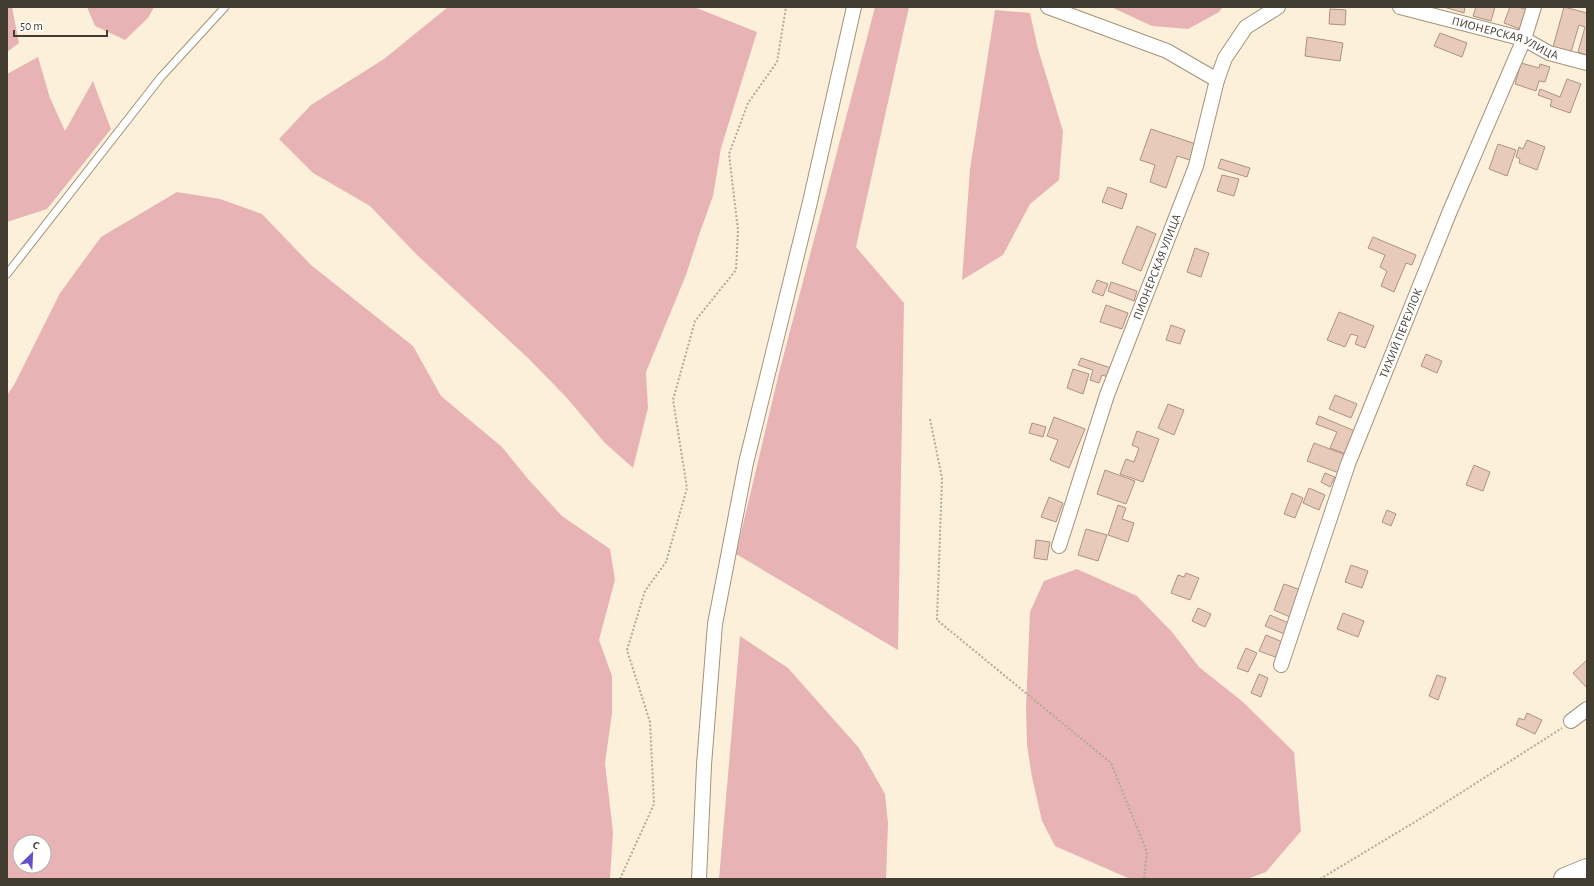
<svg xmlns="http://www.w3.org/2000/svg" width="1594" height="886" font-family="'Alegreya Sans',sans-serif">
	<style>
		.forest { fill: #e8b3b4; fill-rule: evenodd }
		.building { fill: #e8caba; stroke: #ae9283 }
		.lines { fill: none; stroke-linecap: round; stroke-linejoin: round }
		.lane-casing { stroke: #a3937a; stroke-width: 9 }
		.street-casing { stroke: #a3937a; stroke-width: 16 }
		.primary-casing { stroke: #a3937a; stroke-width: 24 }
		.path { stroke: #b4a998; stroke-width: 2; stroke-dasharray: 2 2; stroke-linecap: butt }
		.lane { stroke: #fff; stroke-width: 7 }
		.street { stroke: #fff; stroke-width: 14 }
		.primary { stroke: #fff; stroke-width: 22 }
		.labels { text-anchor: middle; stroke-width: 4; stroke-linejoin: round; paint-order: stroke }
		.street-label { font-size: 12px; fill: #433c31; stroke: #fff }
	</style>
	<rect width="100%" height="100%" fill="#fdf0da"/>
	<path class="forest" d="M7 7H12L19 43 7 52Z
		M87 7H154L148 18 125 40 95 26Z
		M448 7H694L757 32 721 148 713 196 699 235 686 275 646 372 648 408 633 468 604 442 567 398 528 358 416 254 370 206 313 173 279 139 311 105 384 59Z
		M875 7H909L856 247 904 303 898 650 736 554 779 373Z
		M1111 7H1223L1219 12 1188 29 1152 26Z
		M995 10 1030 13 1038 49 1063 131 1059 180 1030 204 1003 255 962 280 970 169Z
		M38 57 50 98 65 131 93 81 111 129 47 209 7 222V74Z
		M177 192 220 199 262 214 311 265 413 346 441 396 502 447 528 479 562 516 610 549 615 580 599 640 612 676V713L605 763 613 832 610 879H7V395L14 385 60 293 101 237ZM20 842H44V866H20Z
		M1077 569 1137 596 1172 632 1199 667 1243 702 1294 752 1301 831 1266 872 1247 879H1130L1055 846 1042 821 1032 777 1027 745 1026 707 1030 612 1044 581Z
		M740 636 788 668 859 748 885 794 888 823 886 879H719Z"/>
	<path class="building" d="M1444 7H1465L1464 13Z
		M1476 7H1495L1491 21 1473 16Z
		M1510 7H1519L1527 10 1520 29 1504 23Z
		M1564 7 1587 13V55L1578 52 1585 27 1579 25 1571 52 1553 47Z
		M1330 9 1346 10 1345 25 1329 24Z
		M1440 33 1467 43 1462 57 1434 46Z
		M1307 37 1343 43 1340 61 1305 56Z
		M1521 63 1539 68 1540 64 1550 67 1545 82 1539 81 1536 91 1515 84Z
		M1567 79 1581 84 1570 113 1550 106 1552 100 1538 95 1540 89 1560 97Z
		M1151 129 1199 145 1193 161 1177 156 1166 188 1150 182 1155 165 1140 160Z
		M1527 140 1545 147 1537 170 1519 163 1520 159 1516 157 1519 147 1523 149Z
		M1498 144 1516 150 1507 176 1489 169Z
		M1221 159 1250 168 1247 177 1218 168Z
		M1222 175 1239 179 1234 196 1217 191Z
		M1108 187 1127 194 1122 209 1102 202Z
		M1137 226 1156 234 1141 271 1122 263Z
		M1373 237 1416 255 1412 265 1406 263 1394 292 1381 286 1387 271 1380 267 1385 255 1368 248Z
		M1195 248 1209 253 1201 277 1187 272Z
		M1097 280 1108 284 1103 296 1092 292Z
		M1111 282 1137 291 1134 301 1108 291Z
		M1106 305 1128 313 1122 329 1100 322Z
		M1339 312 1374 326 1365 348 1355 344 1358 336 1351 334 1345 347 1327 340Z
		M1171 325 1185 330 1180 344 1166 340Z
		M1426 354 1442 361 1437 373 1421 366Z
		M1081 358 1111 368 1108 377 1102 375 1099 383 1090 380 1093 370 1078 365Z
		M1073 369 1089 374 1083 394 1067 388Z
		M1335 395 1357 404 1351 418 1329 409Z
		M1168 404 1184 410 1174 435 1158 428Z
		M1319 416 1355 431 1346 454 1330 448 1337 432 1316 424Z
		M1054 417 1085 429 1069 468 1050 460 1058 440 1047 436Z
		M1032 423 1046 427 1043 437 1029 433Z
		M1137 431 1159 439 1143 482 1120 474 1126 459 1134 462 1139 448 1132 445Z
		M1314 443 1346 455 1339 473 1307 461Z
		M1474 465 1490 472 1483 491 1466 485Z
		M1105 470 1135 481 1126 504 1097 494Z
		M1325 473 1335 477 1330 487 1321 482Z
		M1309 488 1325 495 1319 510 1303 503Z
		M1292 493 1303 498 1295 518 1284 514Z
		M1049 497 1063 503 1056 522 1041 517Z
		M1118 505 1126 508 1122 519 1134 523 1128 542 1108 535Z
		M1387 510 1396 514 1391 526 1382 522Z
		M1086 529 1107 535 1098 561 1078 555Z
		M1036 540 1050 542 1047 560 1034 558Z
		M1351 565 1368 571 1362 588 1345 582Z
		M1186 573 1199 578 1190 600 1171 593 1178 575 1184 577Z
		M1284 584 1301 590 1290 617 1274 610Z
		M1198 608 1211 614 1205 627 1192 621Z
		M1343 613 1364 621 1358 637 1337 629Z
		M1270 615 1291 624 1287 635 1265 626Z
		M1266 635 1285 643 1278 658 1259 651Z
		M1246 648 1257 653 1248 672 1237 668Z
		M1587 660V688L1573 673Z
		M1259 674 1268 678 1261 697 1251 693Z
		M1437 675 1446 678 1438 700 1429 696Z
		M1527 713 1542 720 1535 734 1516 725 1519 718 1524 720Z"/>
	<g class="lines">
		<g class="lane-casing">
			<path id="lane" d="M7 274 161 77 225 7"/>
		</g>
		<g class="street-casing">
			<g id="street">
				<path d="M1048 7 1167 51 1217 80"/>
				<path id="s1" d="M1400 7 1524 39 1549 53 1587 63"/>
				<path id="s2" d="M1059 546 1107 395 1196 166 1217 80 1225 58 1246 27 1278 7"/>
				<path id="s3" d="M1281 665 1348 464 1450 211 1524 39 1534 7"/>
				<path d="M1571 721 1587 709"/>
				<path d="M699 879 704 765 715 624 746 463 810 202 854 7"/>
			</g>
		</g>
		<g class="primary-casing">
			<path id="primary" d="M1565 879 1587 870"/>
		</g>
		<path class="path" d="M930 419 942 478 937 620 1111 763 1147 852 1144 879
			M620 879 654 804 650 722 627 650 645 591 666 562 687 488 673 400 695 321 736 270 738 230 729 154 748 103 777 62 786 7
			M1320 879 1423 817 1562 728"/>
		<use href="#lane" class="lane"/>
		<use href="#street" class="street"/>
		<use href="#primary" class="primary"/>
	</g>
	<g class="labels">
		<g class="street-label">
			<text dy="4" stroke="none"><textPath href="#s1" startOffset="110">ПИОНЕРСКАЯ УЛИЦА</textPath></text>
			<text dy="4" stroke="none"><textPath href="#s2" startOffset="296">ПИОНЕРСКАЯ УЛИЦА</textPath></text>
			<text dy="4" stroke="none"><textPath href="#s3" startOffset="353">ТИХИЙ ПЕРЕУЛОК</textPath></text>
		</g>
	</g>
	<rect width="1594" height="886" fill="none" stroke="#433c31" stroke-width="16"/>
	<g transform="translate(32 854) rotate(24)"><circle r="19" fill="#ffffff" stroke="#b4b1ad"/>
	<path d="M0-3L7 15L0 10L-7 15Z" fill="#6251c9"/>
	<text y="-6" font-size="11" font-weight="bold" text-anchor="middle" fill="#433c31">С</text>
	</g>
	<path d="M14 30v6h93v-6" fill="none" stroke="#433c31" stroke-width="2"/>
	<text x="20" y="30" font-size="12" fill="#433c31" stroke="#ffffff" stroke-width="3" paint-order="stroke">50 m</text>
</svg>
